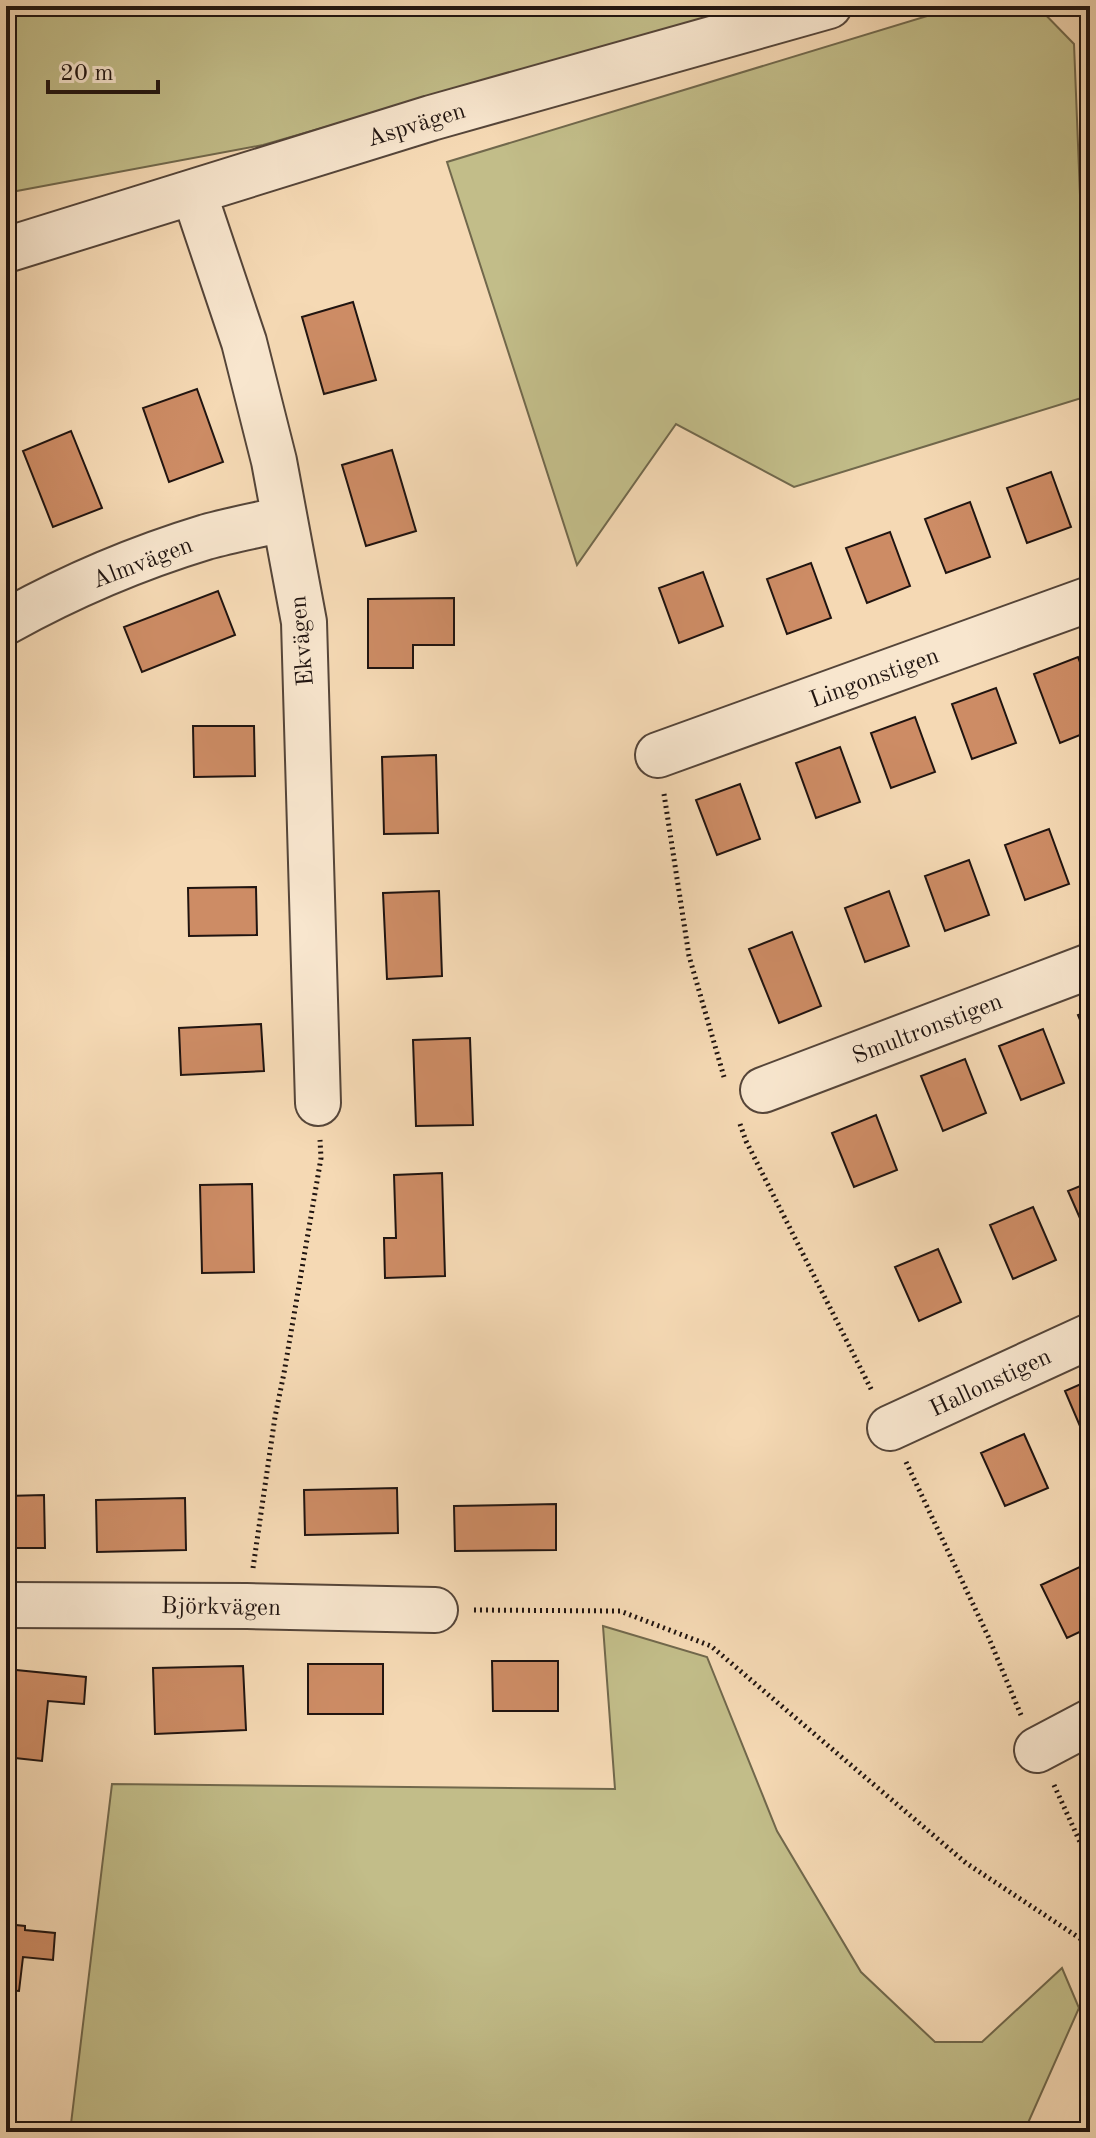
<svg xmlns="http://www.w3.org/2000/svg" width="1096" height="2138" font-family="'Old Standard TT',serif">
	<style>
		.green { fill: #c2bd89; stroke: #71684c; stroke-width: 2 }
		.building { fill: #cd8c65; stroke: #201410; stroke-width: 2 }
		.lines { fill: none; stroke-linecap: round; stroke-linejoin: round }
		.minor-casing { stroke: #554539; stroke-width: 48 }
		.path { stroke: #201410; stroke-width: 5; stroke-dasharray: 2 4; stroke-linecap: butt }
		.minor { stroke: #f8e6ce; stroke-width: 44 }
		.labels { text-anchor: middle; stroke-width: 6; stroke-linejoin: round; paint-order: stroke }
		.street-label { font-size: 24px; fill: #201410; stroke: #f8e6ce }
	</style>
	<rect width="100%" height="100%" fill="#f5d9b4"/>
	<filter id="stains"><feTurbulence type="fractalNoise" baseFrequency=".0025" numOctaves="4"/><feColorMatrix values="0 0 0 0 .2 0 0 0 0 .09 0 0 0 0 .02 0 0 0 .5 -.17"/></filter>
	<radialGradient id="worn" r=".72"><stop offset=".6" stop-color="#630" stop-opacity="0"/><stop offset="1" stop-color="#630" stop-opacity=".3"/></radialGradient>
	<path class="green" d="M6 6H746L263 145 6 193Z
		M960 6H1037L1074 44 1088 396 794 487 676 424 577 565 447 162Z
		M603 1626 707 1657 777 1831 861 1972 935 2042H982L1062 1968 1079 2008 1024 2132H70L112 1784 615 1789Z"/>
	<path class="building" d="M353 302 376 380 324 394 302 317Z
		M197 389 223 462 169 482 143 408Z
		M71 431 102 508 53 527 23 451Z
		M392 450 416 531 366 546 342 465Z
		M1051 472 1071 527 1027 543 1007 488Z
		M970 502 990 557 946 573 925 519Z
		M890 532 910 586 867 603 846 548Z
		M811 563 831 618 787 634 767 579Z
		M703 572 723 626 679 643 659 588Z
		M218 591 235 635 142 672 124 627Z
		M454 598V645H413V668H368V599Z
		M1078 657 1090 689V731L1060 743 1034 674Z
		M996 688 1016 743 972 759 952 704Z
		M915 717 935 772 891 788 871 733Z
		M193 726H254L255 776 194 777Z
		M840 747 860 802 816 818 796 763Z
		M436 755 438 833 384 834 382 757Z
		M740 784 760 839 717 855 696 800Z
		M1049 829 1069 884 1025 900 1005 845Z
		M969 860 989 915 945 931 925 876Z
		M256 887 257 935 189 936 188 888Z
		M439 891 442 976 387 979 383 893Z
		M889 891 909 946 865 962 845 908Z
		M792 932 821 1006 779 1023 749 949Z
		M1090 1011V1044L1078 1015Z
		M261 1024 264 1071 181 1075 179 1028Z
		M1043 1029 1064 1083 1021 1100 999 1046Z
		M470 1038 473 1125 416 1126 413 1040Z
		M965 1059 986 1113 943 1131 921 1076Z
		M876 1115 897 1170 854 1187 832 1133Z
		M442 1173 445 1276 385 1278 384 1238H396L394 1175Z
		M1090 1182V1241L1068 1191Z
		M252 1184 254 1272 202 1273 200 1185Z
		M1033 1207 1056 1260 1013 1279 990 1225Z
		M938 1249 961 1302 919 1321 895 1267Z
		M1090 1380V1444L1088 1445 1065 1391Z
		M1024 1434 1048 1488 1005 1506 981 1453Z
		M397 1488 398 1533 305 1535 304 1490Z
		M44 1495 45 1548H6V1496Z
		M185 1498 186 1550 97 1552 96 1500Z
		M556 1504V1550L455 1551 454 1506Z
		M1084 1565 1090 1578V1627L1067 1638 1041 1585Z
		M492 1661H558V1711H493Z
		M308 1664H383V1714H308Z
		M243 1666 246 1730 155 1734 153 1668Z
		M6 1669 86 1677 84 1704 48 1701 42 1761 6 1757Z
		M6 1924 25 1926V1930L55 1933 53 1960 23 1957 19 1991 6 1990Z"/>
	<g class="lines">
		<g class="minor-casing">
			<path id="minor" d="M194 193 244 342 274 461 304 622 318 1103
				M6 250 431 118 829 6
				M6 622C69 587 137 558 206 537 231 530 258 525 284 519
				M658 755 1090 599
				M763 1090 1090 966
				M890 1428 1090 1336
				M6 1605 247 1606 435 1610
				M1037 1750 1090 1722"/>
		</g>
		<path class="path" d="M664 794 689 956 724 1077
			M740 1124 746 1141 872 1391
			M906 1462 988 1636 1021 1715
			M253 1568 275 1417 284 1373 321 1158 320 1140
			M474 1610 620 1611 711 1646 966 1863 1090 1945
			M1054 1785 1090 1864"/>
		<use href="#minor" class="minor"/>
	</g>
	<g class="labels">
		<g class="street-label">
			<text transform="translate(416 124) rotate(-17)" y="8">Aspvägen</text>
			<text transform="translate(142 562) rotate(-21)" y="8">Almvägen</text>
			<text transform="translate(301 641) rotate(-95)" y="8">Ekvägen</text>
			<text transform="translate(874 677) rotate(-20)" y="8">Lingonstigen</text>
			<text transform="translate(927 1028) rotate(-21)" y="8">Smultronstigen</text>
			<text transform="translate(990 1382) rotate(-25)" y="8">Hallonstigen</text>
			<text transform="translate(221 1606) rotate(1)" y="8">Björkvägen</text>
		</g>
	</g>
	<rect width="1096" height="2138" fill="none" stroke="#f5d9b4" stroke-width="32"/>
	<rect x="8" y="8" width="1080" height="2122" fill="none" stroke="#201410" stroke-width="4"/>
	<rect x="16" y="16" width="1064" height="2106" fill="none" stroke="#201410" stroke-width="2"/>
	<path d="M48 80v12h110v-12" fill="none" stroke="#201410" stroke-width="4"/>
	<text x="60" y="80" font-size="24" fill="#201410" stroke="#f8e6ce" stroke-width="6" paint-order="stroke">20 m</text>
	<rect width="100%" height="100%" filter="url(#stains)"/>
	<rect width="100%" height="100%" fill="url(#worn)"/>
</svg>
